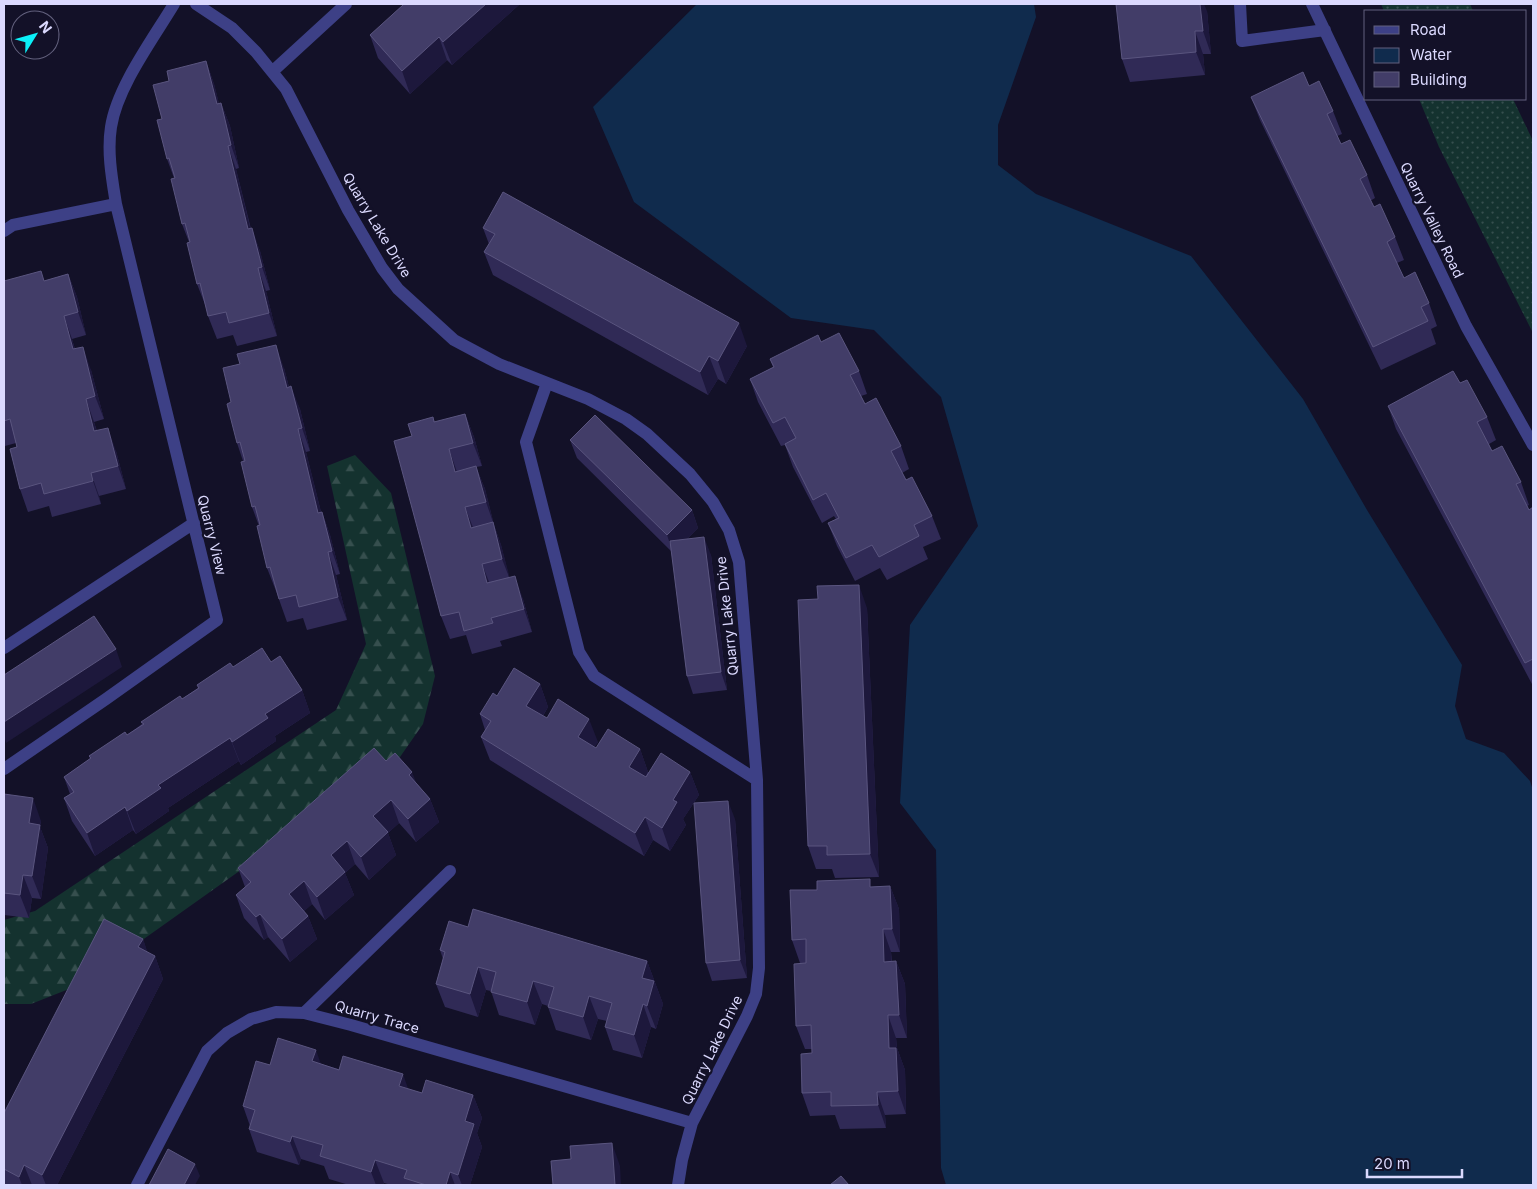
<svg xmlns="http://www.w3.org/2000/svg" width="1537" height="1189" font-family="Inter,sans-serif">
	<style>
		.grass { fill: url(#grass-dots) }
		.forest { fill: url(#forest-firs) }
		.water { fill: #102b4d }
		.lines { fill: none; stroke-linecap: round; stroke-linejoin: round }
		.minor { stroke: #3d4086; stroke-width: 12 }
		.wall { fill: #302a56 }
		.shaded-wall { fill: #1d183c }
		.building { fill: #423d68; stroke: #5a557f }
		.labels { text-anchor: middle; stroke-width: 4.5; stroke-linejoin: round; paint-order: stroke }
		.street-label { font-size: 14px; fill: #dbd9fe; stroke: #131128 }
	</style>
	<defs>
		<pattern id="grass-dots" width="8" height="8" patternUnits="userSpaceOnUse" patternTransform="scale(1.25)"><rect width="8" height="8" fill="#14322f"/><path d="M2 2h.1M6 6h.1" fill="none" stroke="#364f4e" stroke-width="1.8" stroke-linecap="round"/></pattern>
		<pattern id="forest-firs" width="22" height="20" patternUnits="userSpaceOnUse" patternTransform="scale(1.25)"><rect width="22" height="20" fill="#14322f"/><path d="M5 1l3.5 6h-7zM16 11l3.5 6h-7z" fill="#364f4e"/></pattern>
	</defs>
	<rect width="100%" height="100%" fill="#131128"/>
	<path class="grass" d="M1381 4H1470L1473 11H1384Z
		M1419 99H1513L1533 141V333L1439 147Z"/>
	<path class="forest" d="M355 455 391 493 435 676 423 724 400 757 79 985 31 1004H4V920L35 911 336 710 366 644 327 466Z"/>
	<path class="water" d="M697 4H1034L1036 17 998 125V165L1036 194 1191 256 1303 399 1367 510 1462 665 1455 706 1466 739 1504 753 1530 781 1533 790V1185H946L941 1168 936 850 900 803 910 625 978 526 941 397 874 330 791 318 634 202 593 107Z"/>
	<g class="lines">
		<path class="minor" d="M196 4 232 28 256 52 286 89 348 210 382 268 398 289 454 340 499 364 588 399 626 419 647 434 690 474 713 502 729 530 739 562 757 780 759 968 756 994 747 1016 692 1123 682 1160 678 1185
			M1240 4 1242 41 1325 30
			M1312 4 1466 326 1533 445
			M273 71 346 4
			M4 231 13 225 116 204
			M547 383 526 442 579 652 594 676 757 780
			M4 648 194 523
			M4 769 106 699 217 620 116 204C112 179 107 152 111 127 117 87 153 39 174 4
			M304 1013 450 871
			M137 1185 207 1051 227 1033 251 1019 276 1012 304 1013 351 1025 692 1123"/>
	</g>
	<path class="wall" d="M520 4 452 65 447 60 410 94 378 58 370 35Z
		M1207 11 1211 54H1203L1205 75 1130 82 1122 59Z
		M206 61 214 84 219 104 221 103 230 126 239 168 236 169 251 229 260 251 270 290 266 291 277 336 237 346 233 335 217 339 208 316 206 307 197 284 189 242 182 224 174 178 167 159 162 119Z
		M1309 86 1333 111 1342 134 1337 136 1341 144 1367 175 1375 198 1370 201 1374 207 1395 237 1404 260 1397 263 1404 278 1429 303 1437 326 1431 329 1436 344 1381 370 1260 120 1251 97Z
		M483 228 747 346 726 384 718 379 708 395 493 275 484 252 489 244Z
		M68 274 77 297 86 335 72 339 75 349 91 370 104 419 94 422 97 431 116 451 126 489 99 496 101 504 52 517 49 506 28 512 20 489 16 443 5 446 4 442V281H44Z
		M821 342 859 371 867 394 861 396 865 404 901 446 909 469 902 473 906 480 932 516 941 539 923 547 928 559 887 580 880 568 855 581 837 546 828 523 836 519 834 516 822 523 793 467 785 445 781 446 758 402 750 379 773 367 770 359Z
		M284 368 289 387 300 409 310 451 306 452 321 512H322L330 535 340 574 336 575 347 620 307 630 303 618 287 622 276 591 267 568 259 526 252 507 243 461 237 443Z
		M1460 383 1487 417 1496 440 1489 444 1492 451 1521 482 1529 505 1527 506 1529 510 1533 507V686L1396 429 1388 406Z
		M465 414 474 437 482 466 476 467 485 489 494 525 501 545 509 577 523 599 532 632 500 641 502 646 472 654 466 635 450 639 441 616 433 417 435 422Z
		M570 440 692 510 698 528 687 539 711 555 727 690 693 694 687 676 672 552 577 458Z
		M867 608 879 877 835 878 832 869H816L808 846Z
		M271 662 302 690 310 713 275 736 276 741 241 765 239 761 168 808 169 811 136 834 133 830 95 856 72 821 64 798 70 794 64 777 90 759 89 756 127 735 142 724 141 722 182 699 198 688 197 685 233 667Z
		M540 684 548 707 543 716 598 742 594 747 596 748 640 749 648 772H690L699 795 683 819 686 825 670 851 653 840 644 856 490 760 481 737 485 730 480 714 497 696Z
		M386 761 417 784 430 799 439 822 416 842 399 823 388 833 396 855 369 880 355 864 345 873 354 895 325 920 312 904 304 911 308 916 317 939 290 962 268 937 264 940 244 918 236 895 245 887 238 868Z
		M4 794 41 821 40 827 48 848 41 899 32 898 29 918 4 915Z
		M735 819 747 978 712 981 706 963Z
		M890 886 899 909 900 952H891L892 961H896L905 984 907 1038H896L897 1048 905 1070 906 1114 885 1115 886 1128 840 1129 835 1115 810 1116 802 1093 812 1053V1049H805L796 1026 806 963H800L792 940 817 890Z
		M468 927 647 961 663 1004 656 1029 651 1027 642 1058 613 1050 605 1027 607 1021 598 1019 591 1040 556 1030 548 1007V1006L542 1004 535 1025 499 1015 491 991 486 990 478 1017 445 1007 436 984 443 959 440 950Z
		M143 939 147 952 155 956 163 979 57 1185H4V1113Z
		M321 1064 422 1093 473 1095 482 1118 477 1133 482 1147 470 1185H391L384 1183 383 1185H349L329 1179 324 1166 301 1159 299 1165 257 1152 249 1129 250 1126 243 1106 270 1065Z"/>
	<path class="shaded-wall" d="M486 4H520L452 65 443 42Z
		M1200 4H1204L1207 11 1211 54 1203 31Z
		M1195 31 1203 54 1205 75 1196 52Z
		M439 37 447 60 410 94 402 71Z
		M206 61 214 84 225 127 217 104Z
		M221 103 230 126 239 168 231 145Z
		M228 146 236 169 256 252 248 229Z
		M252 228 260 251 270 290 262 267Z
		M258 268 266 291 277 336 269 313Z
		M68 274 77 297 86 335 78 312Z
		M64 316 72 339 81 372 73 349Z
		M739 323 747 346 726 384 718 361Z
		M276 345 284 368 295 411 287 388Z
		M83 347 91 370 104 419 95 396Z
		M709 356 718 379 708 395 700 372Z
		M291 386 300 409 310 451 302 428Z
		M86 399 94 422 103 454 94 431Z
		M465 414 474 437 482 466 473 443Z
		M108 428 116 451 126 489 118 466Z
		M298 429 306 452 327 536 318 513Z
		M449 449 457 472H455Z
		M476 466 485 489 494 525 486 502Z
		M91 473 99 496 101 504 93 481Z
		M465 507 474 530 471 528Z
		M692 510 698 528 673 553 667 535Z
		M322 512 330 535 340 574 332 551Z
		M493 522 501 545 511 582 502 559Z
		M704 537 711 555 727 690 721 672Z
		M328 552 336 575 347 620 338 597Z
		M482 564 491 587 487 583Z
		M515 576 523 599 532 632 524 609Z
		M859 585 867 608 879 877 870 854Z
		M116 649 122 667 6 743 4 735V722Z
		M540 684 548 707 535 729 526 706Z
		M302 690 310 713 275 736 276 741 241 765 232 742 265 714Z
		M589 719 598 742 587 760 578 737Z
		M230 738 239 761 168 808 169 811 136 834 127 811 158 785Z
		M640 749 648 772 638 790 629 767Z
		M412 772 421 795 409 775Z
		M690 772 699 795 683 819 686 825 670 851 662 828 673 800Z
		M33 798 41 821 40 827 48 848 41 899 32 876 29 823Z
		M430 799 439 822 416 842 408 819Z
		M391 800 399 823 388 833 396 855 369 880 361 857 373 816Z
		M728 801 735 819 747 978 740 960Z
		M125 807 133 830 95 856 87 833Z
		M645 817 653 840 644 856 635 833Z
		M347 841 355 864 345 873 354 895 325 920 317 897 331 855Z
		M23 875 32 898 29 918 20 895Z
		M304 881 312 904 298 917 289 894Z
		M890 886 899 909 900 952 892 929Z
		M260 914 268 937 264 940 256 917Z
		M308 916 317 939 290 962 282 939Z
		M883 929 891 952 893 985 884 962Z
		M143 939 151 962 138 947Z
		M155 956 163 979 57 1185H46L42 1175Z
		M647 961 663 1004 656 1029 647 1006 642 978Z
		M896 961 905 984 907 1038 899 1015Z
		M478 967 486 990 478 1017 470 994Z
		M533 981 542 1004 535 1025 527 1002Z
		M589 996 598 1019 591 1040 583 1017Z
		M643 1004 651 1027 642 1058 634 1035Z
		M888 1015 896 1038 897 1048 905 1070 906 1114 898 1091 889 1048Z
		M316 1050 324 1073 312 1061Z
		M403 1074 411 1097 399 1086Z
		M877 1092 885 1115 886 1128 878 1105Z
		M473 1095 482 1118 477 1133 482 1147 470 1185H462L458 1175 465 1121Z
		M292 1136 301 1159 299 1165 290 1142Z
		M612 1143 620 1166 621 1185H615Z
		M375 1160 384 1183 383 1185H376L371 1172Z
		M195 1164 200 1176 195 1185H184Z
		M24 1165 32 1185H22L19 1177Z
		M450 1172 455 1185H446Z"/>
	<path class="building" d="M403 4H486L443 42 439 37 402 71 370 35 403 5Z
		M1116 4H1200L1203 31H1195L1196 52 1122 59Z
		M206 61 217 104 221 103 231 145 228 146 248 229 252 228 262 267 258 268 269 313 229 323 226 312 208 316 200 283 197 284 187 243 190 242 185 223 182 224 171 179 175 178 169 158 167 159 157 120 162 119 153 85 169 81 167 71Z
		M1303 72 1309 86 1319 81 1333 111 1327 114 1341 144 1350 140 1367 175 1360 179 1374 207 1380 204 1395 237 1387 242 1404 278 1415 272 1429 303 1421 307 1428 321 1373 347 1251 97Z
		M503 192 739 323 718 361 709 356 700 372 484 252 495 234 483 228Z
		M41 271 44 281 68 274 78 312 64 316 73 349 83 347 95 396 86 399 94 431 108 428 118 466 91 473 93 481 44 494 41 483 20 489 10 449 17 447 10 419 4 421V281Z
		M839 333 859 371 850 375 865 404 876 398 901 446 891 451 906 480 912 477 932 516 914 525 919 536 879 557 872 545 846 558 828 523 839 518 826 493 813 500 785 444 796 438 785 417 773 423 750 379 774 367 770 359 818 335 821 342Z
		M276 345 287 388 291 386 302 428 298 429 318 513 322 512 332 551 328 552 338 597 299 607 296 595 279 599 270 567 267 568 257 526 260 525 255 506 252 507 241 462 245 461 240 442 237 443 227 404 231 402 223 368 240 364 237 354Z
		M1453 371 1460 383 1467 380 1487 417 1477 422 1492 451 1502 446 1521 482 1516 484 1529 510 1533 507V659L1525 663 1388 406Z
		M465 414 473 443 449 449 455 472 476 466 486 502 465 507 471 528 493 522 502 559 482 564 487 583 515 576 524 609 491 618 493 623 464 631 459 612 441 616 394 441 412 436 408 424 433 417 434 422Z
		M595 415 692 510 667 535 570 440Z
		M704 537 721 672 687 676 670 541Z
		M859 585 870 854 827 855V846H808L798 600 818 599 817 586Z
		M94 616 116 649 4 722V675Z
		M262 648 271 662 280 656 302 690 265 714 268 718 232 742 230 738 158 785 161 788 127 811 125 807 87 833 64 798 74 792 64 777 91 758 89 756 125 732 127 735 144 724 141 722 180 696 182 699 199 688 197 685 230 663 233 667Z
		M514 668 540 684 526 706 547 718 558 699 589 719 578 737 596 748 608 729 640 749 629 767 646 777 661 753 690 772 673 800 677 802 662 828 645 817 635 833 481 737 491 721 480 714 493 693 497 696Z
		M374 748 386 761 395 753 412 772 409 775 430 799 408 819 391 800 373 816 388 832 361 857 347 841 331 855 345 872 317 897 304 881 289 894 308 916 282 939 260 914 256 917 236 895 251 882 238 868Z
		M4 794 33 798 29 823 40 825 32 876 23 875 20 895 4 893Z
		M728 801 740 960 706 963 694 803Z
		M870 879V887L890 886 892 929H883L884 962 896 961 899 1015H888L889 1048H896L898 1091 877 1092 878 1105 831 1106V1092L802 1093 801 1054 812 1053 811 1025 796 1026 794 964 806 963V939L792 940 790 890H817V881Z
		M473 909 647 961 642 978 654 981 647 1006 643 1004 634 1035 605 1027 612 1003 589 996 583 1017 548 1007 554 987 533 981 527 1002 491 992 496 972 478 967 470 994 436 984 445 952 440 950 449 921 468 927Z
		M104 919 143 939 138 947 155 956 42 1175 24 1165 19 1177 4 1169V1113Z
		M278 1038 316 1050 312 1061 339 1070 343 1056 403 1074 399 1086 422 1093 426 1080 473 1095 465 1121 474 1124 458 1175 450 1172 446 1185H426L404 1178 407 1170 375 1160 371 1172 320 1156 323 1145 292 1136 290 1142 249 1129 255 1110 243 1106 256 1061 270 1065Z
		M612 1143 615 1185H553L551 1161 571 1159 570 1146Z
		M168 1149 195 1164 184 1185H149Z
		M841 1176 849 1185H830Z"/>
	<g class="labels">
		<g class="street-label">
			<text transform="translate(1432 220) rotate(64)" y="5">Quarry Valley Road</text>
			<text transform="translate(377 225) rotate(59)" y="5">Quarry Lake Drive</text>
			<text transform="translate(212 535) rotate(76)" y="5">Quarry View</text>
			<text transform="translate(727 616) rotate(-96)" y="5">Quarry Lake Drive</text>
			<text transform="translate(377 1017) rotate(16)" y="5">Quarry Trace</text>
			<text transform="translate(712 1050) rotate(-64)" y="5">Quarry Lake Drive</text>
		</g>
	</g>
	<rect width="1537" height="1189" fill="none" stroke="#dbd9fe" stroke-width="10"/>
	<rect x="1364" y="10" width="162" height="90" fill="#131128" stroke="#63617e"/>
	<rect x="1374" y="26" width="25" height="8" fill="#3d4086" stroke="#63617e"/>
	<text x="1410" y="35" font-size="15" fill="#dbd9fe">Road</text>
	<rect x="1374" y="48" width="25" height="15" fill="#102b4d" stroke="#63617e"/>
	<text x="1410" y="60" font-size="15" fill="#dbd9fe">Water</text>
	<rect x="1374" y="72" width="25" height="15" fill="#423d68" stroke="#63617e"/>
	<text x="1410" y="85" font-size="15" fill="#dbd9fe">Building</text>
	<g transform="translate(35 35) rotate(53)"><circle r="24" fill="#131128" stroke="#63617e"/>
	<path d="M0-4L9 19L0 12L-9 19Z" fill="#0bf0f8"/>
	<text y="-8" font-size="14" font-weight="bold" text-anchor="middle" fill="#dbd9fe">N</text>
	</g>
	<path d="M1367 1169v8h95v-8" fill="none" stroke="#dbd9fe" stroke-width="2.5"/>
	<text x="1374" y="1169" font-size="15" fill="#dbd9fe" stroke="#131128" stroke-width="4" paint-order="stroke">20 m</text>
</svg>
